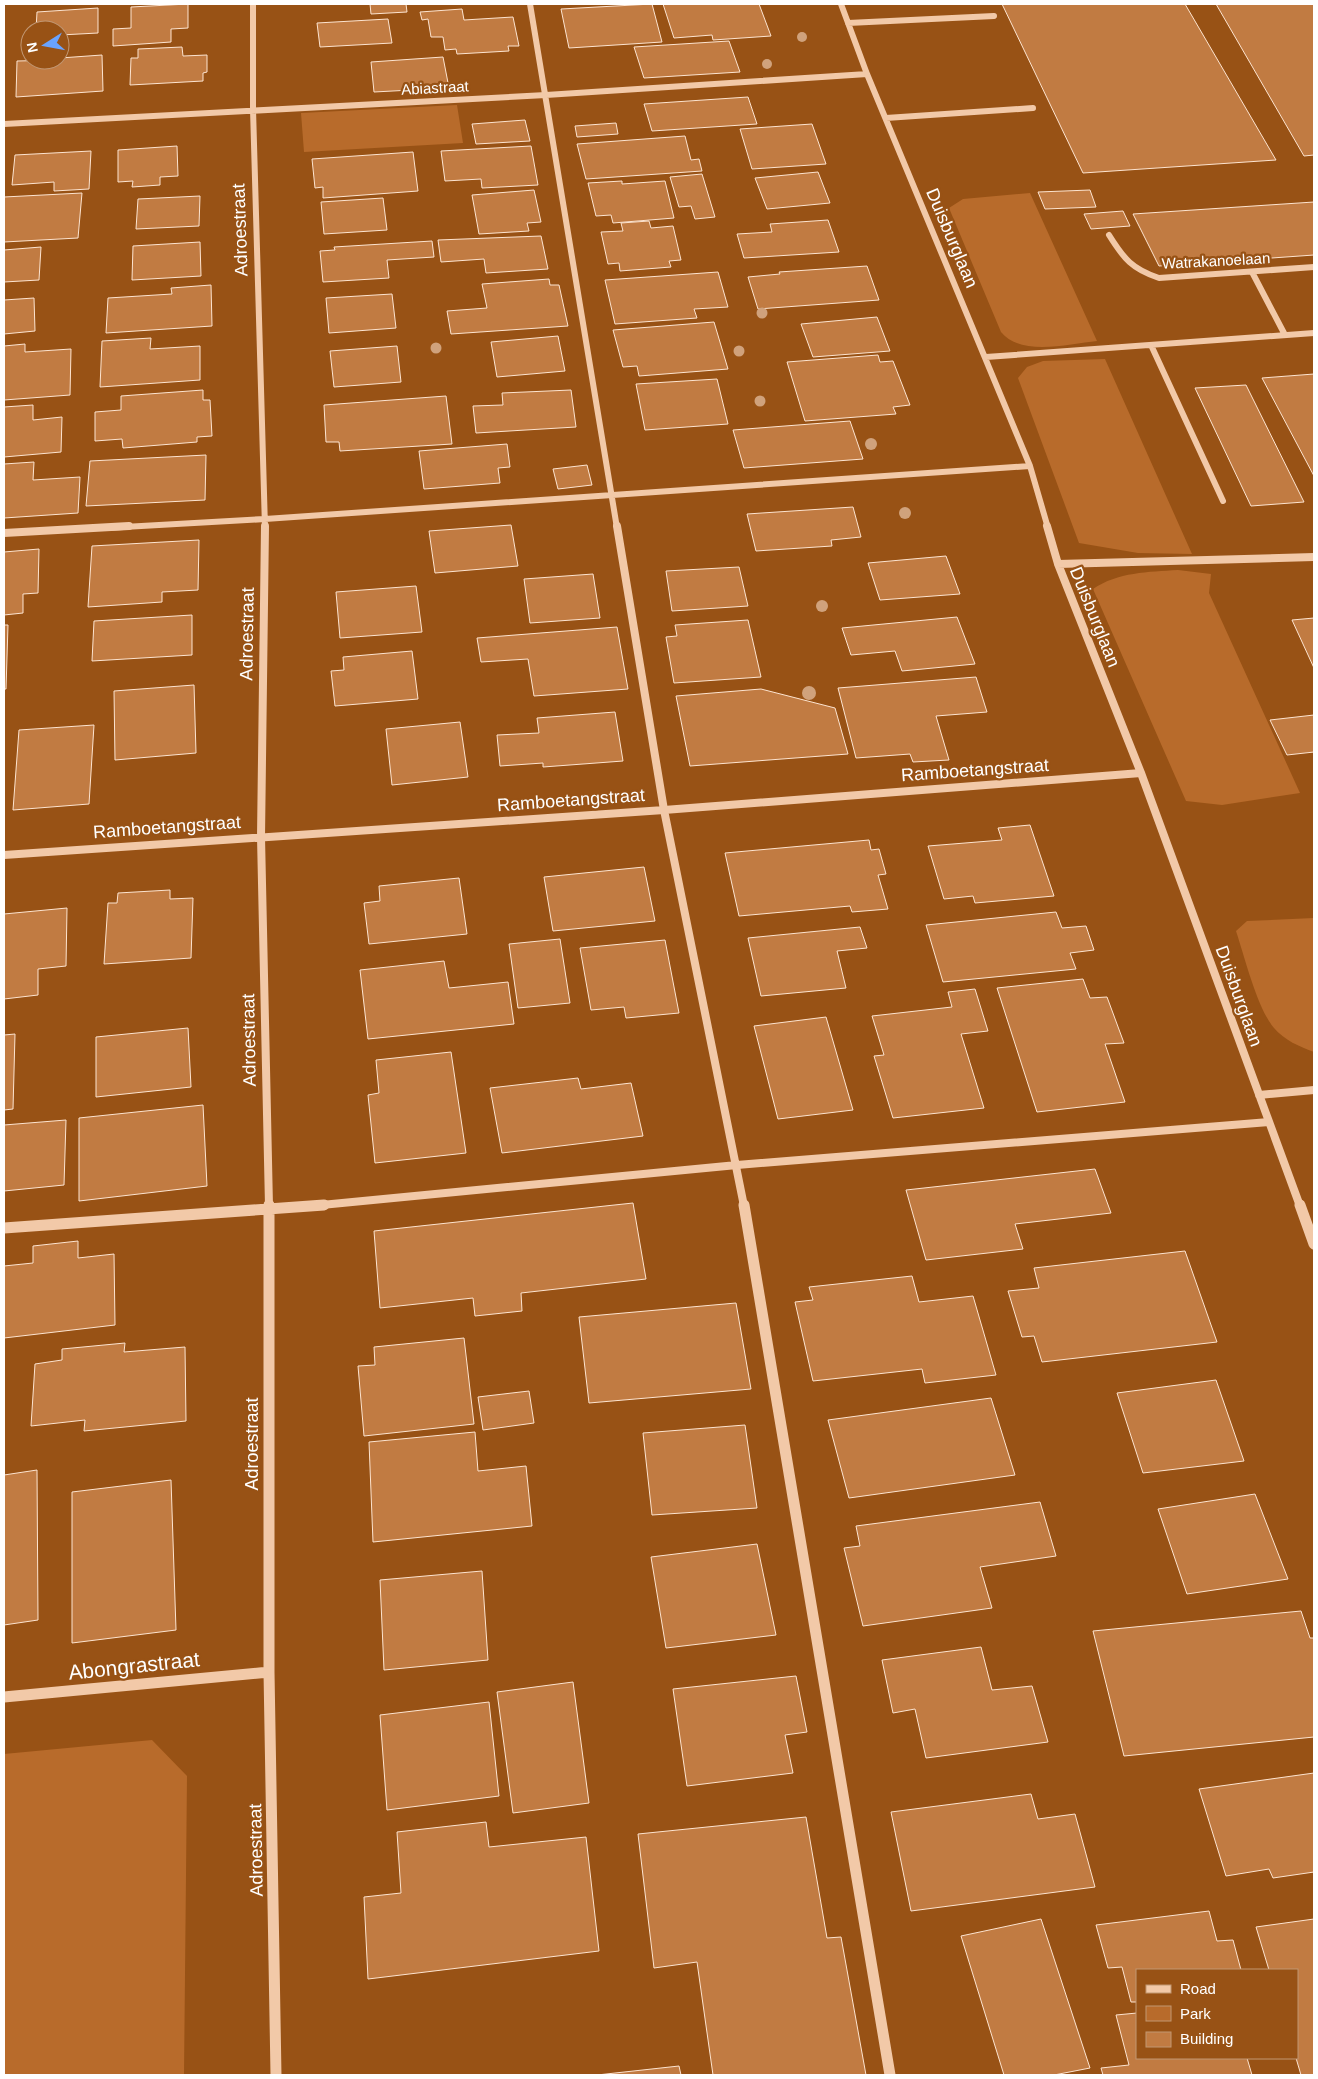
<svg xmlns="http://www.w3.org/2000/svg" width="1318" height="2079" font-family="Arial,sans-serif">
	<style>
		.green { fill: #b86b2b }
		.building { fill: #c17b42; stroke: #fde4d0 }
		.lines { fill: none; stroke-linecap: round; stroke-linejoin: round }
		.minor-far2 { stroke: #f2c9a8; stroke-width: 6 }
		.minor-far1 { stroke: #f2c9a8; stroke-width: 8 }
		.minor { stroke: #f2c9a8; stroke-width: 11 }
		.tree { fill: #d0a27c }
		.labels { text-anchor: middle; stroke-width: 4.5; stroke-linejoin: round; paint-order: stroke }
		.far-street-label { font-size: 15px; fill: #fff; stroke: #985215 }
		.street-label { font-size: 18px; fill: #fff; stroke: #985215 }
		.near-street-label { font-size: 21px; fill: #fff; stroke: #985215 }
	</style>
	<rect width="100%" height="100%" fill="#985215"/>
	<path class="green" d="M457 105 463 143 304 152 301 113Z
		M1030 193 1097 341C1069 344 1021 357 1001 332L949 208 963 199Z
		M1105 359 1192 554 1138 553 1079 543 1018 378 1027 367 1043 361Z
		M1178 570 1211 574 1209 593 1300 793 1222 805 1186 801 1093 589C1118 572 1148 572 1178 570Z
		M1314 918V1052C1300 1047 1284 1040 1274 1028 1257 1008 1245 958 1236 931L1247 921Z
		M152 1740 187 1776 184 2075H4V1754Z"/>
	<path class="building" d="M188 4V28L171 29V42L113 46V29L131 28V7Z
		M370 4H406L407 12 371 14Z
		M652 4 662 42 569 48 561 9Z
		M663 4H759L771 36 713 40 712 35 674 38Z
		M1002 4H1185L1276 160 1083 173Z
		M1216 4H1314V155L1304 156Z
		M98 8V33L60 35V30H36L37 12Z
		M462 9 464 20 513 17 519 46H508L509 51 457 54 456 49 445 50 443 37H431L428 19 422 20 420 12Z
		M388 19 392 43 320 47 317 23Z
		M729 41 740 72 644 78 634 47Z
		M182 47 183 56 207 55V72L203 73V81L130 85 131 58H138V49Z
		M102 55 103 91 16 97 17 61 60 60V58Z
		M443 57 449 88 374 92 371 62Z
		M748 97 757 124 652 131 644 104Z
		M525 120 530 141 476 144 472 124Z
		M616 123 618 134 577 137 575 126Z
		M812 124 826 164 752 169 740 129Z
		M685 136 691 160 699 159 702 171 586 179 577 144Z
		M177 146 178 176 160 177V185L132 187 133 181 118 182V150Z
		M531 146 538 185 482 188 481 179 445 181 441 151Z
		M91 151 89 189 54 191V182L12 185 15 155Z
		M413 152 418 191 323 198V187L315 188 312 159Z
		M818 172 830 203 767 209 755 178Z
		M702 174 715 217 695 219 691 206 679 207 670 177Z
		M622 181V184L665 181 674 218 613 223 611 215 596 216 588 183Z
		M534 190 541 222 527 223 529 231 479 234 472 195Z
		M1090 190 1096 207 1045 209 1038 192Z
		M82 193 78 238 4 242V197Z
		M200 196 199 226 136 229 138 199Z
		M383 198 387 230 324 234 321 202Z
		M1314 202V255L1159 266 1133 214Z
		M1123 211 1130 226 1091 229 1084 214Z
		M828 220 839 252 744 258 737 234 772 232 770 224Z
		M649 221 651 228 673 226 681 260 669 261 671 267 620 271 619 263 608 264 601 232 623 231 621 223Z
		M541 236 548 269 486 273 484 259 441 262 438 240Z
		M432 241 434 257 387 260 389 278 323 282 320 251 335 250 334 247Z
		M200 242 201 276 132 280 133 246Z
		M41 247 39 280 4 282V250Z
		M867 266 879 300 758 309 748 277 780 274 779 272Z
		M718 272 728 307 694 309 697 318 615 324 605 280Z
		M549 279 550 285H559L568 326 451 334 447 311 487 308 482 284Z
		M211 285 212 326 106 333 108 298 172 294 171 288Z
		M392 294 396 328 329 333 326 298Z
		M34 298 35 331 4 334V300Z
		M877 317 890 351 813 357 801 324Z
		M714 322 728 369 639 376 637 366 623 367 613 330Z
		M558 336 565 371 497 377 491 342Z
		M151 338 150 349 200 346V380L100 387 102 341Z
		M25 344V352L71 349 70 395 4 400V346Z
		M397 346 401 382 334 387 330 351Z
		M878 355 880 362 893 361 910 405 893 407 896 414 805 421 787 362Z
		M1314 374V476L1262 378Z
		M717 379 728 424 645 430 636 384Z
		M1246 385 1304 502 1251 506 1195 388Z
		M203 390V400H210L212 436 197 437V442L123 448 122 439 95 441V412L121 410V396Z
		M571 390 576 427 476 433 473 406 503 405 502 393Z
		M446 396 452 444 340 451 339 442H326L324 405Z
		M33 405V420L62 417 61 452 4 457V407Z
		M850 421 863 459 744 468 733 430Z
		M507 444 510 467 498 468 500 483 424 489 419 451Z
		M206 455 205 500 86 506 90 461Z
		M34 462 33 480 80 477 78 513 4 518V464Z
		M587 465 592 485 558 489 553 469Z
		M853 507 861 537 831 540 832 546 756 551 747 514Z
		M511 525 518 566 435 573 429 531Z
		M199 540 198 590 162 592V602L88 607 92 546Z
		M39 549 38 593 23 594V613L4 615V552Z
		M946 556 960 594 880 600 868 563Z
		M739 567 748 606 672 611 666 571Z
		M593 574 600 618 530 623 524 579Z
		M416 586 422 632 340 638 336 592Z
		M192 615V655L92 661 94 621Z
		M957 617 975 664 902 671 895 651 851 655 842 628Z
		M1314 618V668L1292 620Z
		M748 620 761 677 674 683 666 637 677 636 675 625Z
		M4 625H8L6 689H4Z
		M617 627 628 689 534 696 528 659 481 662 477 638Z
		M412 651 418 699 335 706 331 671 344 670 343 657Z
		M976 677 987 712 936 716 949 760 913 762 910 754 856 758 838 688Z
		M194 685 196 753 115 760 114 691Z
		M761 689 835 708 848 754 690 766 676 696Z
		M615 712 623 761 543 767V763L500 766 497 735 539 733 537 718Z
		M1314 715V752L1287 755 1270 720Z
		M460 722 468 777 392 785 386 729Z
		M94 725 89 804 13 810 19 730Z
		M1030 825 1054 896 975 903 973 896 944 899 928 846 1002 840 998 828Z
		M869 840 871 850 879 849 886 874 878 875 888 909 852 912 850 906 739 916 725 853Z
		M644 867 655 921 553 931 544 877Z
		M459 878 467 934 369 944 364 903 380 901 379 886Z
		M170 890V899L193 898 191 958 104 964 108 903H117L118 893Z
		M67 908 66 966 38 969V995L4 999V914Z
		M1056 912 1062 928 1086 926 1094 950 1070 953 1076 969 943 982 926 925Z
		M860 927 867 948 837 951 846 988 761 996 748 938Z
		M560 939 570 1003 518 1008 509 944Z
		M665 940 679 1013 626 1018 624 1007 591 1010 580 948Z
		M444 961 449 988 508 982 514 1024 368 1039 360 970Z
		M1083 979 1090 998 1107 997 1124 1043 1105 1044 1125 1102 1037 1112 997 988Z
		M975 989 988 1031 961 1034 984 1108 893 1118 874 1056 884 1055 872 1016 952 1007 948 992Z
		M826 1017 853 1110 778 1119 754 1026Z
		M188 1028 191 1087 96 1097V1037Z
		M15 1034 13 1109 4 1110V1035Z
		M451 1052 466 1153 375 1163 368 1095 379 1093 376 1060Z
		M578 1078 581 1089 631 1083 643 1136 502 1153 490 1088Z
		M203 1105 207 1186 79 1201V1118Z
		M66 1120 64 1185 4 1191V1125Z
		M1095 1169 1111 1213 1015 1224 1023 1249 926 1260 906 1190Z
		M633 1203 646 1279 521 1293 522 1311 475 1316 473 1298 380 1308 374 1231Z
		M78 1241V1258L114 1254 115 1325 4 1338V1266L33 1263V1246Z
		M1185 1251 1217 1342 1042 1362 1034 1336 1022 1337 1008 1291 1039 1288 1034 1268Z
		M912 1276 919 1302 973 1296 996 1375 925 1383 922 1369 813 1381 795 1302 813 1300 809 1287Z
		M736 1303 751 1389 589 1403 579 1317Z
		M464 1338 474 1424 364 1436 358 1366 375 1365 374 1347Z
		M125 1343 124 1352 185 1347 186 1421 84 1431 85 1420 31 1426 35 1364 62 1360V1349Z
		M1216 1380 1244 1461 1143 1473 1117 1393Z
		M529 1391 534 1423 483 1430 478 1397Z
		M991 1398 1015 1475 849 1498 828 1420Z
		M745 1425 757 1508 652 1515 643 1433Z
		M475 1432 478 1471 526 1466 532 1526 373 1542 369 1442Z
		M37 1470 38 1620 4 1625V1475Z
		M171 1480 176 1630 72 1643V1492Z
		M1255 1494 1288 1579 1187 1594 1158 1509Z
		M1040 1502 1056 1556 980 1567 992 1608 863 1626 844 1548 860 1546 856 1526Z
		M757 1544 776 1635 666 1648 651 1557Z
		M482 1571 488 1660 384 1670 380 1580Z
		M1301 1611 1310 1638H1314V1737L1124 1756 1093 1631Z
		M981 1647 992 1690 1032 1686 1048 1742 926 1758 915 1709 893 1713 882 1660Z
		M796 1676 807 1732 785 1735 793 1773 687 1786 673 1689Z
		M573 1682 589 1803 513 1813 497 1692Z
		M489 1702 499 1796 387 1810 380 1715Z
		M1314 1773V1872L1273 1878 1269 1869 1226 1876 1199 1789Z
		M1031 1794 1038 1819 1075 1814 1095 1887 911 1911 891 1812Z
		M806 1817 827 1938 841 1937 866 2075H713L697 1962 654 1968 638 1834Z
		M486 1822 489 1847 586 1837 599 1951 368 1979 364 1897 401 1893 397 1832Z
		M1209 1911 1217 1941 1233 1940 1241 1970H1137V2002H1131L1122 1967 1108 1968 1096 1925Z
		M1041 1919 1090 2068 1054 2075H1004L961 1936Z
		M1314 1919V2075H1301L1296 2058 1297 1970H1269L1256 1927Z
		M1137 2013V2058H1247L1252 2075H1103L1101 2068 1129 2065 1116 2015Z
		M679 2066 681 2075H597Z"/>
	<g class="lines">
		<path class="minor-far2" d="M253 4V109L265 528
			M530 4 617 528
			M841 4 867 74 1030 466 1048 528
			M848 23 994 16
			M886 118 1033 108
			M4 124 546 95 867 74
			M1109 235C1124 259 1132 269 1159 278L1314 267
			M1252 272 1285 335
			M1151 345 1223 501
			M986 357 1314 333
			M106 528 265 519 1030 466"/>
		<path class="minor-far1" d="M265 526 261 837 269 1206
			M617 526 664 810 744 1206
			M1047 526 1058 564 1141 773 1300 1206
			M4 533 129 526
			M1058 564 1314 557
			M4 855 664 810 1141 773
			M1259 1095 1314 1090
			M311 1206 737 1165 1269 1122"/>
		<path class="minor" d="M269 1205V1672L276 2075
			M744 1205 890 2075
			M1300 1205 1314 1244
			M4 1228 324 1205
			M4 1697 269 1672"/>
	</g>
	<g class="tree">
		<circle cx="802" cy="37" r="5"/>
		<circle cx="767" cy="64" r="5"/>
		<circle cx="762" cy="313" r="5.5"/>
		<circle cx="436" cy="348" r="5.5"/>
		<circle cx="739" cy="351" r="5.5"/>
		<circle cx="760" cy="401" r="5.5"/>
		<circle cx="871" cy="444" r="6"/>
		<circle cx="905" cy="513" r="6"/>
		<circle cx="822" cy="606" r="6"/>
		<circle cx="809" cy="693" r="7"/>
	</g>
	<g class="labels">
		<g class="far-street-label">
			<text transform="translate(435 88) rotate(-3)" y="5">Abiastraat</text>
			<text transform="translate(1216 261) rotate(-3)" y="5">Watrakanoelaan</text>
		</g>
		<g class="street-label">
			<text transform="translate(240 230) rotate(-92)" y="6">Adroestraat</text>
			<text transform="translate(952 238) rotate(67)" y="6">Duisburglaan</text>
			<text transform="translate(1095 617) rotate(68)" y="6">Duisburglaan</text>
			<text transform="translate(247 634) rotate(-89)" y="6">Adroestraat</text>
			<text transform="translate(975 770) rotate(-4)" y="6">Ramboetangstraat</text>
			<text transform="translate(571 800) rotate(-4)" y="6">Ramboetangstraat</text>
			<text transform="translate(167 827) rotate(-4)" y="6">Ramboetangstraat</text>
			<text transform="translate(1239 996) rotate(70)" y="6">Duisburglaan</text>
			<text transform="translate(249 1040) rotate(-91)" y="6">Adroestraat</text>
			<text transform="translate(252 1444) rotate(-90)" y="6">Adroestraat</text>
			<text transform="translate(256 1850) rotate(-91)" y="6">Adroestraat</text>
		</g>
		<g class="near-street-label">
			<text transform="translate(134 1666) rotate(-6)" y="7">Abongrastraat</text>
		</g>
	</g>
	<rect width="1318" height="2079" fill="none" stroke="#ffffff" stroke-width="10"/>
	<rect x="1136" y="1969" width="162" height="90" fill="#985215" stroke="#c19773"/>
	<rect x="1146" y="1985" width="25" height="8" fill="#f2c9a8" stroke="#c19773"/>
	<text x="1180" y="1994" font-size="15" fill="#ffffff">Road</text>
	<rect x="1146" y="2006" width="25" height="15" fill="#b86b2b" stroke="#c19773"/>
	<text x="1180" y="2019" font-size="15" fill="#ffffff">Park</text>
	<rect x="1146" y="2032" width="25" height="15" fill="#c17b42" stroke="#c19773"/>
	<text x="1180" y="2044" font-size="15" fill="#ffffff">Building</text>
	<g transform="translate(45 45) rotate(259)"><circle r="24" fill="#985215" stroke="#c19773"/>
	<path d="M0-4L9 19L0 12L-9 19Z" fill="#69a3ff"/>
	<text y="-8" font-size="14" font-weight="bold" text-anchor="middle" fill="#ffffff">N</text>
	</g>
</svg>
